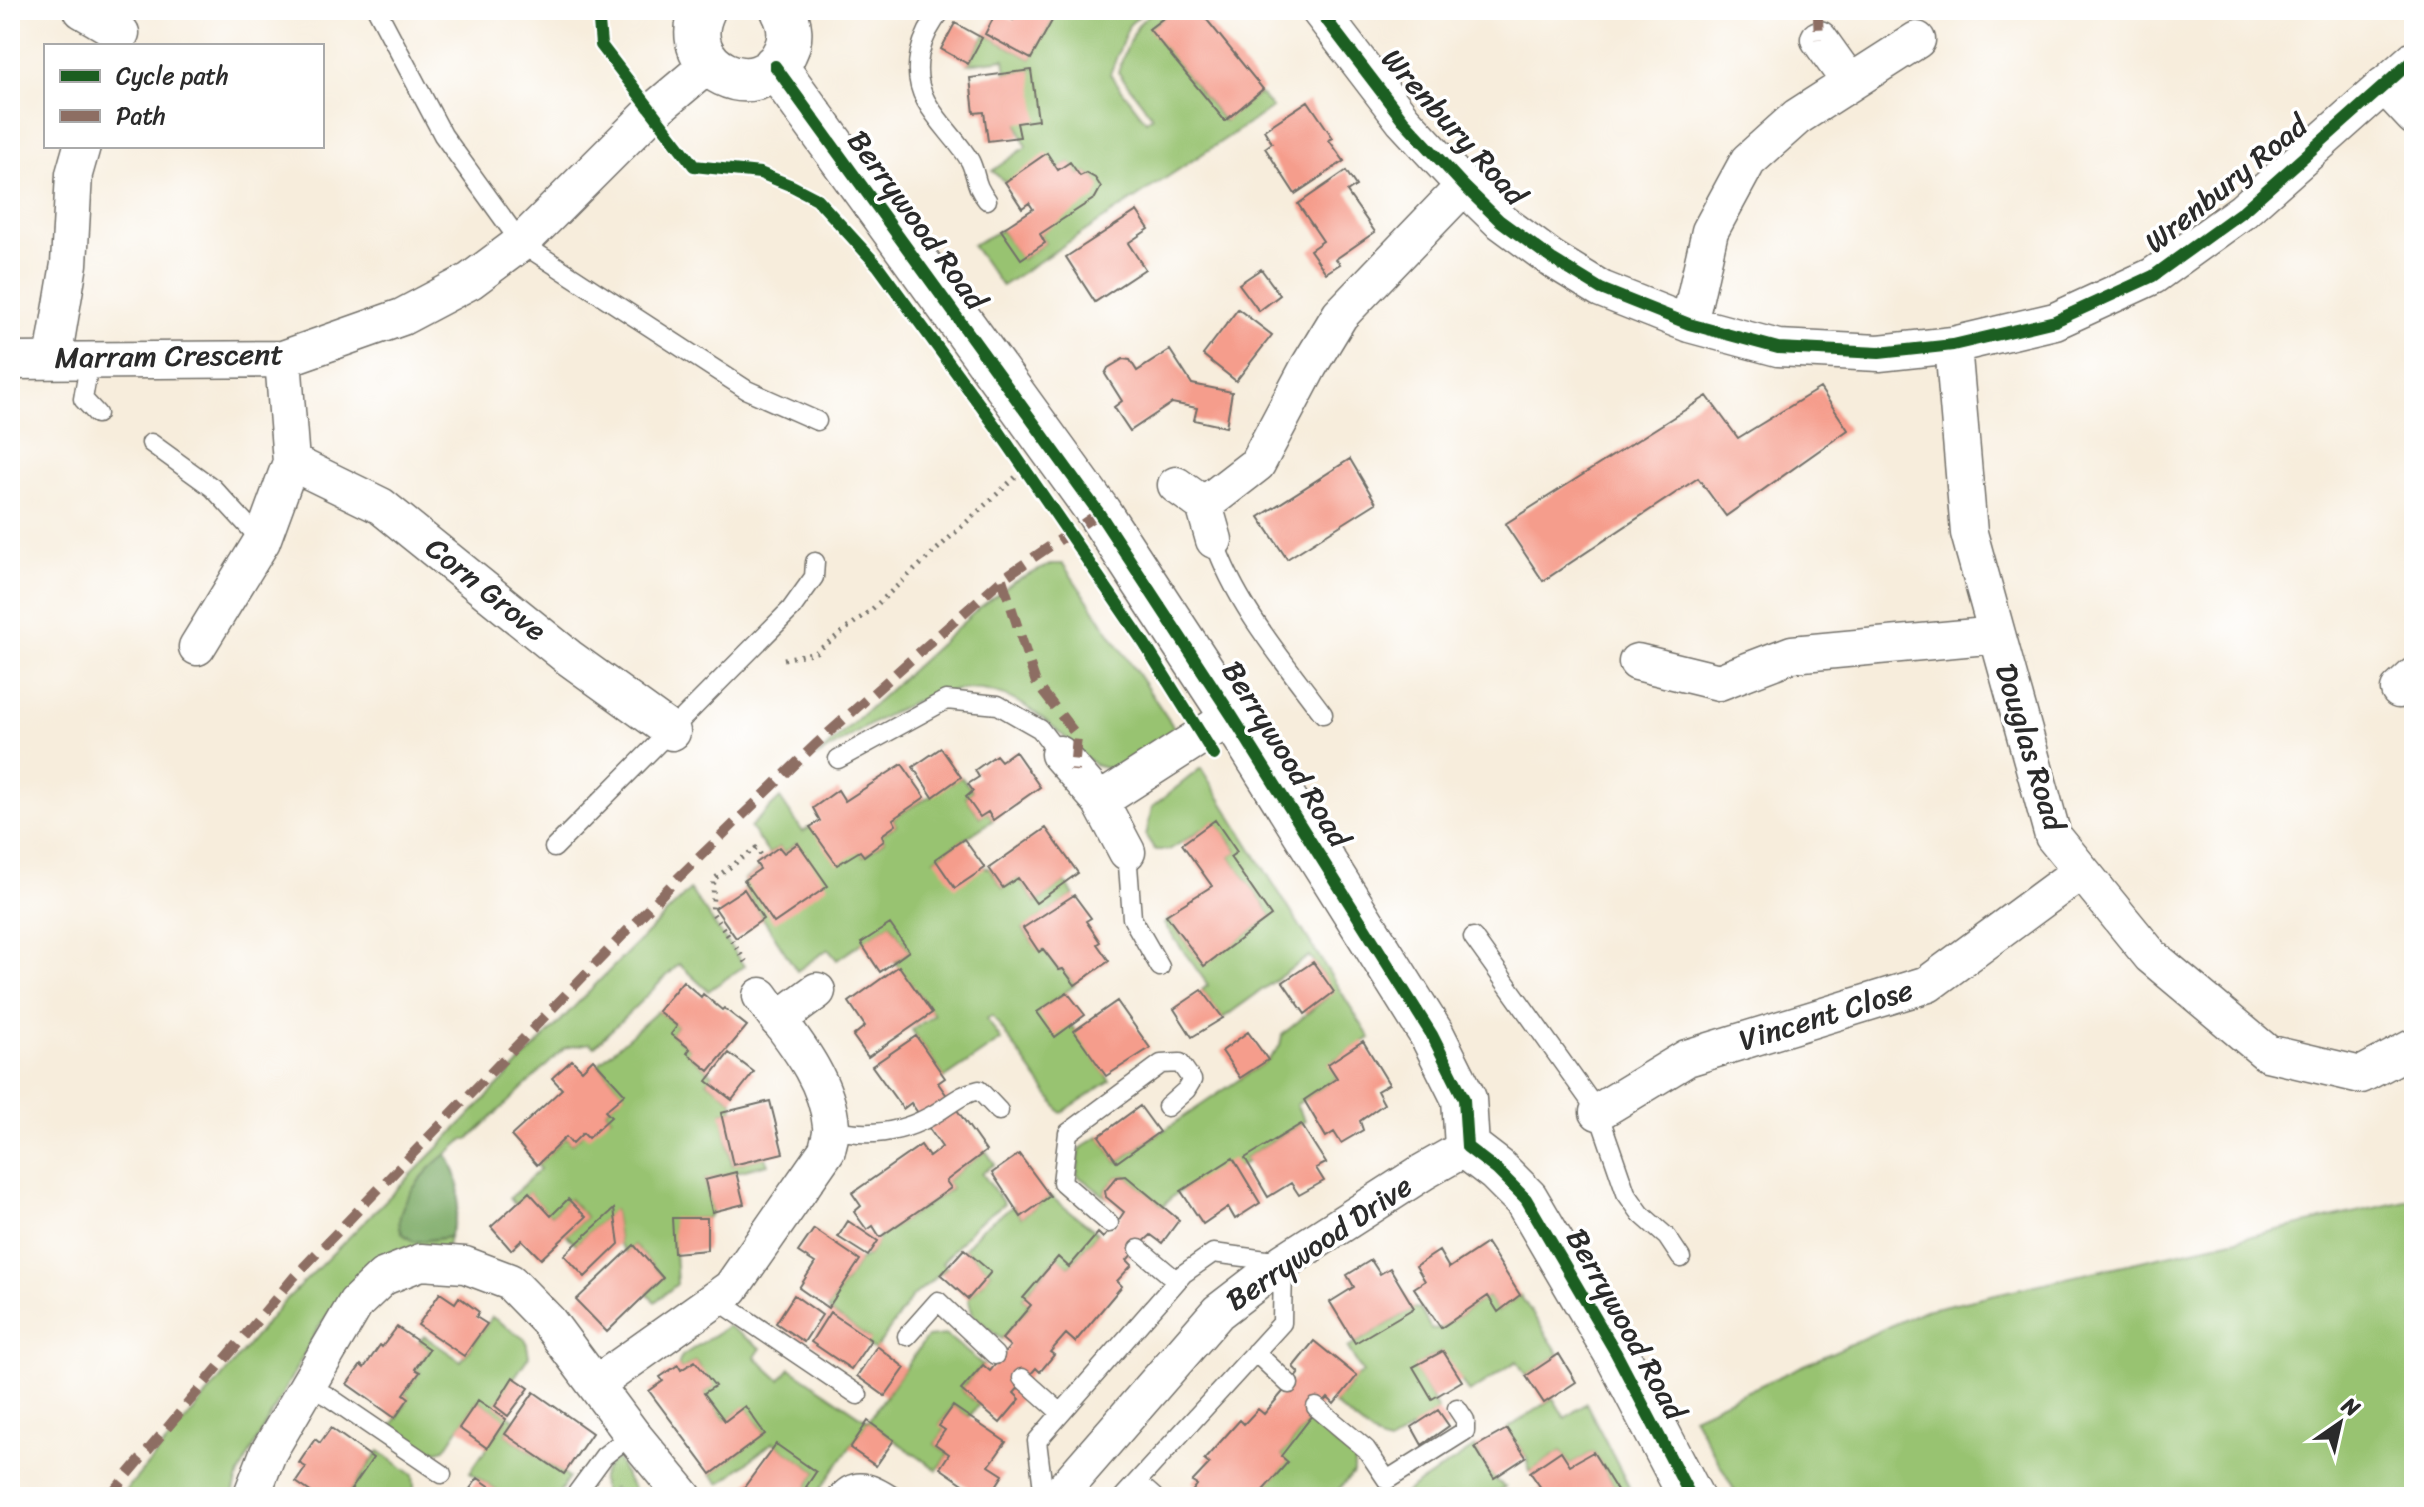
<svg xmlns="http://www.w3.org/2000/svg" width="2424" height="1507" font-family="Sriracha,sans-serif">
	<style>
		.green { fill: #98c371; stroke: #62774e; stroke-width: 2 }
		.forest { fill: #7aa963; stroke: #526a47; stroke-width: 2 }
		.building { fill: #f59d8c }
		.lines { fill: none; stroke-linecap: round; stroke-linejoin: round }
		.lane-casing { stroke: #726f69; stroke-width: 21 }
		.street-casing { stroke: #726f69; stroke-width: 39 }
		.secondary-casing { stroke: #726f69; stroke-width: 47 }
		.path { stroke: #726f69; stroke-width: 5; stroke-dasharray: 2 6; stroke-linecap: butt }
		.lane { stroke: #fff; stroke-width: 18 }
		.street { stroke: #fff; stroke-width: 36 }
		.secondary { stroke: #fff; stroke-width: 44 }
		.quiet { stroke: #8d6e63; stroke-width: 10; stroke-dasharray: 20 10; stroke-linecap: butt }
		.cycleway-casing { stroke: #fff; stroke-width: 17 }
		.cycleway { stroke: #1b5e20; stroke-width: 12 }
		.labels { text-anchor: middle; stroke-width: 7; stroke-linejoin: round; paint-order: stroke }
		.street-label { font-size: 30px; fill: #2b2b2b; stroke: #fff }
	</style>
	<rect width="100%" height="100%" fill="#fff"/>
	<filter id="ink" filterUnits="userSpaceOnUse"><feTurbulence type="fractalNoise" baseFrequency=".0125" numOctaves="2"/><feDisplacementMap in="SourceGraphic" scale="16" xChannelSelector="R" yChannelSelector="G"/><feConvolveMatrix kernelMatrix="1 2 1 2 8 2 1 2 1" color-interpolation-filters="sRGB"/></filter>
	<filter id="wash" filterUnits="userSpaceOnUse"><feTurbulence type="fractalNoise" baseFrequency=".006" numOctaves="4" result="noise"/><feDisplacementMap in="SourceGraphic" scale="32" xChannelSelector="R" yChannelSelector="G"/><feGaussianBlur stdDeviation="1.8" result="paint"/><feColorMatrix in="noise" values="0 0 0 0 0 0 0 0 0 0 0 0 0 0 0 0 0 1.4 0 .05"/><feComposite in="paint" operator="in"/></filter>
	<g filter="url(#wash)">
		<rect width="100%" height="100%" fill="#f7eddc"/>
		<path class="green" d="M1058 10H1146L1129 25 1110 74 1146 121 1152 116 1118 72C1126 50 1136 10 1165 10L1168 14 1150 29 1224 121 1259 93 1272 108 1002 286 972 245 1001 230 1022 259 1045 243 1040 234 1100 187 1095 178 1086 173 1080 176 1070 162 1058 170 1005 182 992 171 1026 147 1017 123 1031 70 1006 73 1004 59 968 64 985 34 1031 59Z
			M1052 564H1063L1177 732C1159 743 1128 768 1108 768 1093 768 1083 754 1073 745 1040 713 1001 681 951 691 902 700 858 733 815 758L979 608 1015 581Z
			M1201 768 1370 1038 1329 1063 1337 1078 1296 1105 1305 1121 1245 1158 1247 1162C1222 1180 1180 1180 1163 1207L1126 1176 1117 1177 1105 1191 1106 1197 1077 1175 1080 1149 1099 1136 1117 1162 1268 1060 1280 1046 1282 1035 1333 992 1309 956 1223 1018 1202 990 1208 985 1164 924 1169 920 1204 965 1271 916 1230 857 1237 851 1215 821 1169 850H1155L1146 836 1152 807Z
			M961 777 973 791 966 797 980 817 988 812 993 820 935 859 989 868 1003 888 1018 878 1036 903 1065 882 1074 895 1023 929 1039 951 1043 949 1059 970 1063 969 1075 985 1038 1012 1071 1025 1110 1081 1061 1113 992 1015 987 1019 1001 1040 945 1078 912 1030 934 1015 895 962 909 951 890 924 837 960 828 949 797 971 744 889V880L798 843 784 853 779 847 769 854 750 827 780 798 803 832 810 827 860 851 864 856 884 841 882 835 896 825 893 819C916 803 938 793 961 777Z
			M690 890 744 966 708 991 679 964 594 1047 590 1043 565 1048 469 1139H464C430 1170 412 1176 400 1224L414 1242 449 1237 447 1246 336 1303 317 1330 239 1474 232 1497H120L209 1393 280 1306 440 1146 600 980Z
			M658 1011 677 1026 671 1034 690 1049 687 1053 712 1074 707 1081 732 1100 733 1110 722 1113 732 1165 765 1157 768 1164 705 1180 712 1212 707 1218 673 1219 677 1284 655 1302 647 1294 663 1278 634 1245 626 1253 619 1244 614 1210 576 1244 566 1235 586 1217 569 1199 551 1216 529 1193 515 1205 510 1198 540 1169 537 1165 566 1137 572 1144 583 1133 611 1117 605 1111 624 1094 598 1064Z
			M986 1151 995 1164 982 1173 1004 1204 976 1224 942 1263 947 1268 912 1297 875 1350 867 1345 870 1339 830 1312 828 1308 860 1260 868 1256 880 1237 951 1189 946 1181Z
			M1050 1196 1098 1233 1069 1267 1057 1257 1023 1298 1031 1305 1002 1339 973 1315 968 1299 991 1272 964 1249 982 1228 1013 1206 1021 1217Z
			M2414 1199V1497H1738L1693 1416 1925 1310Z
			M1520 1295 1559 1354 1526 1376 1517 1361 1469 1393 1442 1351 1414 1367 1438 1410 1389 1444 1382 1442 1334 1404 1357 1376 1363 1373 1348 1348 1414 1308 1420 1309 1431 1329 1441 1328 1488 1296 1498 1312Z
			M492 1317 526 1340 529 1356 495 1406 515 1420 505 1434 569 1478 556 1497H505L470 1472 506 1420 478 1400 445 1449 431 1453 392 1426 409 1398 404 1394 420 1372 415 1369 429 1350 419 1342 424 1336 461 1361Z
			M728 1326 761 1348 755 1357 780 1380 790 1368 868 1421 927 1337 946 1335 983 1365 961 1390 979 1405 969 1417 953 1406 940 1425 945 1430 935 1444 949 1454 937 1470 868 1422 817 1494 806 1487 816 1472 773 1442 720 1484 711 1474 765 1433 745 1407 725 1421 704 1393 714 1386 695 1361 681 1370 678 1365 682 1356Z
			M1553 1398 1565 1418 1586 1403 1629 1487 1619 1494 1593 1452 1570 1465 1561 1451 1530 1472 1526 1457 1507 1429Z
			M1309 1420 1354 1460V1472L1332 1497H1257L1287 1462 1281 1456Z
			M1475 1447 1494 1478 1505 1487 1489 1497H1408L1405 1493Z
			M379 1451 413 1475 415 1497H346Z
			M617 1458 627 1479 640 1497H625L613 1488 607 1496C596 1480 603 1469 617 1458Z"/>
		<path class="forest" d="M447 1154C464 1184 461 1207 449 1237L414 1242C413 1241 404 1235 403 1234 387 1211 429 1166 447 1154Z"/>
		<g id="blocks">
			<path class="building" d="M1019 10H1058L1031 59 985 34 997 11 1013 20Z
				M1174 10H1199L1263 89 1225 121 1149 29Z
				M955 23 982 38 968 64 941 49Z
				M1031 70 1038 120 1017 123 1020 137 988 141 984 112 974 113 970 78Z
				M1308 101 1333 138 1329 140 1344 161 1295 194 1265 148 1272 143 1264 130Z
				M1047 153 1058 170 1070 162 1080 176 1086 173 1095 178 1101 187 1095 198 1040 234 1045 243 1021 259 1001 230 1033 209 1029 203 1022 208 1005 182Z
				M1346 171 1356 186 1347 192 1375 232 1336 259 1340 264 1326 273 1310 250 1323 241 1298 204Z
				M1137 211 1149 229 1128 243 1145 269 1095 302 1066 257Z
				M1261 269 1280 295 1259 311 1239 284Z
				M1238 309 1272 335 1236 381 1203 355Z
				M1170 350 1192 384 1232 392 1226 427 1194 420 1197 408 1172 403 1130 431 1114 407 1122 401 1105 374 1108 368 1123 359 1130 360 1137 371Z
				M1820 388 1848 430 1726 516 1698 478 1543 581 1505 524 1707 396 1738 438Z
				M1350 459 1376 503 1287 559 1259 517Z
				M941 748 961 777 933 797 913 767Z
				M1015 751 1040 787 993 820 988 812 980 817 966 797 973 791 968 784 979 777 975 770 996 755 1001 761Z
				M902 764 925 797 893 819 896 825 882 835 884 841 864 856 860 851 837 865 810 827 820 821 813 808 838 790 845 801Z
				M1215 820 1237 852 1230 857 1271 916 1204 966 1166 915 1212 886 1182 844Z
				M1046 828 1078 873 1036 903 1018 878 1003 888 989 868Z
				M964 839 985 868 955 888 935 859Z
				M798 843 828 886 774 923 744 880 760 869 756 863 769 854 779 847 784 853Z
				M744 889 763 919 736 938 715 908Z
				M1074 895 1091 918 1086 921 1100 942 1097 944 1109 961 1075 985 1063 969 1059 970 1043 949 1039 952 1023 928Z
				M890 924 909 951 880 972 861 943Z
				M1313 962 1334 992 1305 1014 1283 982Z
				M899 966 932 1013 868 1057 853 1036 865 1026 849 1002Z
				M683 981 701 997 703 994 722 1010 724 1008 747 1026 709 1071 687 1053 690 1049 671 1034 677 1026 658 1011Z
				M1202 990 1223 1018 1192 1037 1174 1009Z
				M1067 992 1085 1015 1055 1037 1037 1012Z
				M1117 1001 1150 1048 1106 1076 1074 1031Z
				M1248 1032 1268 1060 1240 1078 1222 1051Z
				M916 1036 945 1078 938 1083 986 1151 946 1181 951 1188 880 1237 873 1226 867 1230 854 1212 861 1206 852 1193 921 1145 929 1157 942 1147 911 1103 903 1109 872 1066Z
				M1363 1041 1389 1084 1377 1091 1384 1104 1360 1121 1363 1130 1341 1143 1334 1132 1326 1137 1304 1100 1337 1078 1328 1064Z
				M729 1053 754 1072 732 1100 707 1081Z
				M593 1059 625 1094 605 1111 611 1117 588 1138 583 1133 572 1144 566 1137 537 1165 511 1136 562 1089 552 1078 572 1060 582 1070Z
				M770 1101 783 1153 733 1165 721 1113Z
				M1140 1106 1159 1132 1117 1162 1099 1136Z
				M1301 1124 1326 1163 1316 1168 1324 1181 1299 1195 1291 1183 1268 1197 1245 1158Z
				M1019 1154 1050 1196 1021 1217 992 1173Z
				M1233 1158 1260 1203 1235 1219 1228 1207 1203 1224 1181 1191Z
				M736 1172 744 1204 712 1212 705 1180Z
				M1126 1176 1179 1220 1162 1243 1151 1235 1140 1245 1127 1260 1132 1265 1117 1281 1122 1286 1075 1342 1066 1334 1050 1352 1054 1355 1040 1372 1036 1368 1014 1393 1020 1399 1000 1423 961 1390 983 1365 990 1371 1010 1346 1002 1339 1031 1305 1023 1298 1058 1257 1069 1267 1098 1233 1103 1238 1116 1224 1124 1212 1106 1197 1105 1191 1117 1177Z
				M529 1192 551 1216 568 1199 586 1217 541 1259 522 1240 511 1250 491 1227Z
				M614 1209 619 1244 585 1277 564 1255Z
				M672 1218H707V1250L674 1253Z
				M848 1221 878 1241 868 1256 838 1237Z
				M814 1229 860 1260 828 1308 799 1288 815 1263 798 1252Z
				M1487 1243 1520 1295 1498 1312 1488 1296 1441 1328 1414 1288 1425 1281 1416 1266 1439 1251 1449 1268Z
				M634 1245 663 1278 607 1332 576 1300Z
				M964 1249 991 1272 968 1299 941 1275Z
				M1371 1260 1380 1274 1390 1268 1414 1308 1355 1343 1330 1302 1354 1287 1347 1275Z
				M440 1293 455 1303 459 1297 479 1312 476 1317 487 1324 464 1356 418 1325Z
				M794 1295 822 1315 804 1342 776 1323Z
				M830 1312 871 1340 851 1369 811 1342Z
				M397 1327 429 1349 415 1369 420 1372 404 1394 409 1398 395 1418 347 1384 361 1365 364 1368 380 1345 382 1347Z
				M1314 1341 1357 1376 1334 1404 1328 1398 1309 1420 1281 1456 1288 1462 1257 1497H1188L1197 1485 1192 1482 1209 1464 1204 1460 1240 1420 1244 1424 1258 1409 1264 1414 1299 1373 1293 1367Z
				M877 1346 905 1368 885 1396 857 1376Z
				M1443 1351 1462 1381 1432 1399 1413 1367Z
				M1559 1354 1576 1382 1544 1403 1526 1376Z
				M695 1361 715 1386 704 1393 725 1421 745 1406 765 1434 711 1474 649 1391 663 1381 660 1377 678 1365 681 1370Z
				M513 1377 529 1388 508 1416 495 1406Z
				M534 1392 592 1433 564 1474 505 1434Z
				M478 1400 506 1419 487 1448 459 1428Z
				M953 1406 1006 1442 989 1466 1003 1475 989 1497H982L940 1468 949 1454 935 1444 945 1430 939 1426Z
				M1438 1410 1449 1426 1422 1445 1412 1427Z
				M868 1421 894 1440 876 1466 850 1448Z
				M331 1428 373 1458 346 1497H318L296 1482 306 1467 299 1463 315 1439 320 1443Z
				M1507 1429 1526 1457 1494 1478 1475 1447Z
				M776 1444 816 1472 806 1487 814 1492 810 1497H737Z
				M1561 1451 1570 1465 1593 1452 1619 1494 1614 1497H1527L1541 1488 1530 1472Z
				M478 1478 505 1497H464Z"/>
		</g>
	</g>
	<g filter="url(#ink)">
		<use href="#blocks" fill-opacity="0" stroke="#726f69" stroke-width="2"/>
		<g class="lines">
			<g class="lane-casing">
				<path id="lane" d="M377 10 443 135 521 243 747 390 817 421
					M942 10C921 35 909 70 926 101 938 123 958 140 970 161 977 175 974 185 987 200
					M90 359 83 399 97 414
					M151 443 213 488 262 541
					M1214 540C1235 604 1283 660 1323 714
					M838 759 946 700 998 705 1040 729 1059 754
					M554 848 791 609 814 577 815 562
					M1127 852 1132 918 1160 967
					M1473 937 1598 1112 1626 1193 1641 1214 1667 1237 1681 1258
					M832 1129C866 1137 898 1134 929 1117 947 1108 959 1094 979 1090L999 1111
					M1109 1223 1062 1182 1068 1133 1161 1064 1180 1063 1192 1080 1186 1090 1167 1107
					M1139 1249 1177 1281
					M716 1299 858 1395
					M907 1336 938 1301 995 1355
					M1255 1352 1289 1384
					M1022 1378 1061 1413
					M307 1385 329 1397 442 1474
					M1316 1407 1366 1449 1387 1480 1465 1431V1420L1457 1408
					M1137 1482 1154 1497
					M574 1497 604 1456 632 1434
					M836 1497C854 1473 873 1483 894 1497
					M1044 1497 1037 1441 1183 1274 1213 1253 1283 1262 1282 1323 1123 1497"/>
			</g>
			<g class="street-casing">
				<path id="street" d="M82 10 121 33
					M1319 10 1403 120 1464 186 1499 220 1552 259 1601 289 1689 324 1778 348 1879 353 1953 345 2055 321 2153 276 2243 211 2414 59
					M1819 39 1849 81
					M2384 85 2414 117
					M1689 324 1710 231 1748 161 1797 117 1917 40
					M1953 345 1969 533 2053 836 2151 956 2267 1053 2361 1075 2414 1047
					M53 359 69 264 74 174 82 146
					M10 361 283 359 402 317 470 281 521 243 652 112 709 64
					M291 462 381 506 568 657 672 732
					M1176 485 1204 505 1214 540
					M1204 505 1257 464 1309 366 1340 315 1464 186
					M197 647 262 541 291 462 283 359
					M1637 662 1719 682 1792 654 1997 635
					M2399 690 2414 676
					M1059 754 1100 801 1127 852
					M1100 801 1232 716
					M778 1020 817 991
					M1598 1112 1687 1058 1928 984 2081 871
					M596 1384 731 1288 827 1150C828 1143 832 1134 831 1126 827 1076 789 1035 761 996
					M251 1497 268 1453 356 1303 383 1277 421 1262 465 1265 510 1282 548 1321 632 1434 684 1497
					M1057 1497 1218 1312 1283 1262 1423 1172 1467 1147"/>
			</g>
			<g class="secondary-casing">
				<path id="secondary" d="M703 10C675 69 760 108 785 52 792 38 790 23 783 10
					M775 66 1099 513 1232 716 1432 1035 1464 1099 1467 1147 1497 1170 1526 1199 1616 1353 1691 1497"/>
			</g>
			<path class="path" d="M784 659 816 652 871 610 1021 472
				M746 962 712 912 714 879 756 848 763 858"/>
			<use href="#lane" class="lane"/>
			<use href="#street" class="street"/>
			<use href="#secondary" class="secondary"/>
			<path class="quiet" d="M1814 10 1818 16 1819 39
				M1002 579 1036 683 1077 736 1074 771
				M109 1497 294 1277 677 879 816 744 1002 579 1099 513"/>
			<g class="cycleway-casing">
				<path id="cycleway" d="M598 10 601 45 694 166 760 173 792 186 817 199 878 266 996 427 1144 643 1214 755
					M1319 10 1403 120 1464 186 1499 220 1552 259 1601 289 1689 324 1778 348 1879 353 1953 345 2055 321 2153 276 2243 211 2414 59
					M775 66 1099 513 1232 716 1432 1035 1464 1099 1467 1147 1497 1170 1526 1199 1616 1353 1691 1497"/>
			</g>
			<use href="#cycleway" class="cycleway"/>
		</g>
	</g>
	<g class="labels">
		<g class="street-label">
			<text transform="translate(1454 127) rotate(48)" y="10">Wrenbury Road</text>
			<text transform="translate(2226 184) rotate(-39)" y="10">Wrenbury Road</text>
			<text transform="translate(917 220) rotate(54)" y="10">Berrywood Road</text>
			<text transform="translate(169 356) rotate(-1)" y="10">Marram Crescent</text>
			<text transform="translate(486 589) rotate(39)" y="10">Corn Grove</text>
			<text transform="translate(2030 747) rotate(73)" y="10">Douglas Road</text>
			<text transform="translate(1286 754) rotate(58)" y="10">Berrywood Road</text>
			<text transform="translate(1826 1015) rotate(-17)" y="10">Vincent Close</text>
			<text transform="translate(1319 1243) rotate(-34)" y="10">Berrywood Drive</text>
			<text transform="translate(1626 1324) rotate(61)" y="10">Berrywood Road</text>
		</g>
	</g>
	<rect width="2424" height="1507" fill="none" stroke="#fff" stroke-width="40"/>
	<rect x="44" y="44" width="280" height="104" fill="#ffffff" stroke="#aaaaaa" stroke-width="2"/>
	<rect x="60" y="70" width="40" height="12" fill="#1b5e20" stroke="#aaaaaa" stroke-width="2"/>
	<text x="116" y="84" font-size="24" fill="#2b2b2b">Cycle path</text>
	<rect x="60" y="110" width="40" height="12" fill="#8d6e63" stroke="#aaaaaa" stroke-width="2"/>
	<text x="116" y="124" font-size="24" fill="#2b2b2b">Path</text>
	<g transform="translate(2340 1423) rotate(34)" stroke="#ffffff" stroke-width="6" paint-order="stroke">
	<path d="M0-6L14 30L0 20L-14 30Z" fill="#2b2b2b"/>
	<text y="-12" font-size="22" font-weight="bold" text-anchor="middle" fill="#2b2b2b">N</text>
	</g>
</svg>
